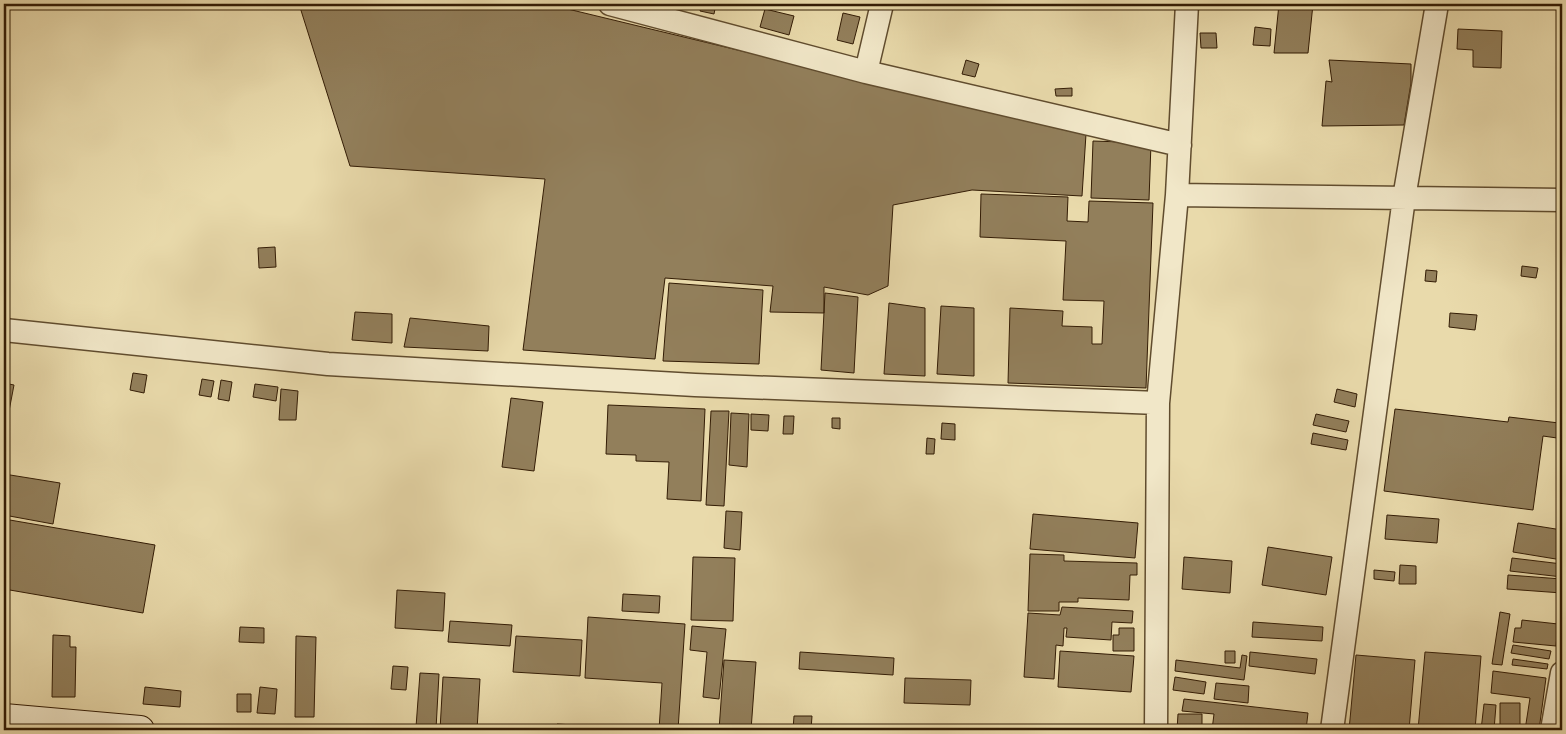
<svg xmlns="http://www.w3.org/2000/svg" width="1566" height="734" font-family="'IM FELL DW Pica',serif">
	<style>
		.building { fill: #927f5b; stroke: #331c05 }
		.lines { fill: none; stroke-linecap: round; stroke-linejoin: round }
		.street-casing { stroke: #604c2e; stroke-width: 25 }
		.secondary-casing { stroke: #331c05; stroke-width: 30 }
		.street { stroke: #f1e7c8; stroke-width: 22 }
		.secondary { stroke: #f1e7c8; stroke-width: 28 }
	</style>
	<rect width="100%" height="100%" fill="#e9daab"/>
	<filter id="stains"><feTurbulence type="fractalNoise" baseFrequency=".004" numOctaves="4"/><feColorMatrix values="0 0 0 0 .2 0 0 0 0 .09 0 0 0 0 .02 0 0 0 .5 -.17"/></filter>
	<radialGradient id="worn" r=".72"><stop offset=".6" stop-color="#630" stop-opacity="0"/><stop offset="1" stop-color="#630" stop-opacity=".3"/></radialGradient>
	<path class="building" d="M299 4H547L1086 134 1082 196 972 190 893 205 888 286 868 295 824 287V313L770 312 773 286 665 278 655 359 523 350 545 179 350 166Z
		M702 4H716L714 14 700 11Z
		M1279 4H1313L1308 53H1274Z
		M1517 4H1562V10L1521 7Z
		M765 9 794 16 789 35 760 27Z
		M843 13 860 17 853 44 837 40Z
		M1255 27 1271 29 1270 46 1253 45Z
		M1458 29 1502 31 1501 68 1473 67V50L1457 49Z
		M1200 33H1216L1217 48H1201Z
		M966 60 979 64 975 77 962 74Z
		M1329 60 1411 64V83L1404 125 1322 126 1326 81 1332 82Z
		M1072 88V96H1056L1055 89Z
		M1093 141 1151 143 1149 200 1091 198Z
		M981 194 1068 197 1067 221 1088 222 1089 201 1153 203 1146 388 1008 383 1010 308 1063 311 1062 326 1092 327V344H1102L1104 301 1063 300 1066 241 980 237Z
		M275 247 276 267 259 268 258 248Z
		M1522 266 1538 268 1536 278 1521 276Z
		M1426 270 1437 271 1436 282 1425 281Z
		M669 283 763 290 759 364 663 361Z
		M825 293 858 297 854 373 821 370Z
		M889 303 925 308V376L884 374Z
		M941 306 974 308V376L937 374Z
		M355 312 392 314V343L352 340Z
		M1450 313 1477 315 1475 330 1449 327Z
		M410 318 489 326 488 351 404 347Z
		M133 373 147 375 144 393 130 390Z
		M202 379 214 381 211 397 199 395Z
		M221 380 232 382 229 401 218 399Z
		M4 383 14 385 9 411 4 410Z
		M255 384 278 387 276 401 253 397Z
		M281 389 298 391 296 420H279Z
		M1337 389 1357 394 1355 407 1334 402Z
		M511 398 543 402 534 471 502 467Z
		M608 405 705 409 701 501 667 499 669 462 636 461V455L606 454Z
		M1395 409 1508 422 1509 417 1559 423 1557 438 1543 436 1533 510 1384 491Z
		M711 411H729L724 506 706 505Z
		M731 413 749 414 747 467 729 465Z
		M751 414 769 415 768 431 751 430Z
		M1316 414 1349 421 1346 432 1313 425Z
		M784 416H794L793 434H783Z
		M832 418H840V429L832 428Z
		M942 423 955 424V440L941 439Z
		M1313 433 1348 440 1346 450 1311 444Z
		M927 438 935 439 934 454H926Z
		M4 474 60 483 53 524 4 515Z
		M726 511 742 512 740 550 724 548Z
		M1033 514 1138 523 1135 558 1030 549Z
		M1387 515 1439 519 1437 543 1385 539Z
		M4 519 155 545 143 613 4 589Z
		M1518 523 1562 530V560L1513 552Z
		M1268 547 1332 557 1326 595 1262 585Z
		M1030 554 1064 555V561L1137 563V575H1130L1129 600 1078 598V602H1059V611H1028Z
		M693 557 735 558 733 621 691 620Z
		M1184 557 1232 561 1230 593 1182 589Z
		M1512 558 1562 564V577L1510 571Z
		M1400 565 1416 566V584H1399Z
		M1374 570 1395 572 1394 581 1374 579Z
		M1508 575 1562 579V593L1507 589Z
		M397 590 445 593 443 631 395 628Z
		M623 594 660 596 659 613 622 611Z
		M1062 607 1133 611 1132 623 1112 622 1111 640 1066 637 1067 628H1064L1063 646 1056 645 1054 679 1024 677 1028 613 1060 615Z
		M1500 612 1510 614 1502 665 1492 664Z
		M588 617 685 624 678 730H659L662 683 585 678Z
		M1522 620 1558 624 1556 646 1513 642 1515 628H1521Z
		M450 621 512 625 510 646 448 642Z
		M1253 622 1323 627 1322 641 1252 637Z
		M692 626 726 629 719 699 703 697 707 652 690 650Z
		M240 627 264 628V643L239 642Z
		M1119 628H1134V651H1113V635H1119Z
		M53 635 70 636V647H76L75 697H52Z
		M296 636 316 637 314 717H295Z
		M516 636 582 640 580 676 513 672Z
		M1513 645 1551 651 1549 659 1511 653Z
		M1060 651 1134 656 1131 692 1058 687Z
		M1225 651H1235V663H1225Z
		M800 652 894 658 893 675 799 669Z
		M1250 652 1317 659 1315 674 1249 666Z
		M1425 652 1481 656 1475 730H1418Z
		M1242 655 1247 656 1244 680 1175 671 1176 660 1240 668Z
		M1356 655 1415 660 1409 730H1349Z
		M1513 659 1548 664 1547 669 1512 665Z
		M724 660 756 662 751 730H719Z
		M393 666 408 667 406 690 391 689Z
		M1493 671 1546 678 1539 730H1525L1530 698 1491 693Z
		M420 673 439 674 436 729 416 727Z
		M443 677 480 679 477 730H440Z
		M1175 677 1206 682 1204 694 1173 690Z
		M905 678 971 680 970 705 904 703Z
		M1216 683 1249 686 1248 703 1214 699Z
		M145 687 181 691 180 707 143 704Z
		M260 687 277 689 275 714 257 713Z
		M237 694H251V712H237Z
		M1184 699 1308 713 1306 730H1212L1214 714 1182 711Z
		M1500 703H1520V730H1500Z
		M1484 704 1496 705 1494 730H1481Z
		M1178 714H1202V730H1177Z
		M794 716H812L811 730H793Z
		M557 724 574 725V730H556Z
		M836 725 897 728V730H835Z"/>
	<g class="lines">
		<g class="street-casing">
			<path id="street" d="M610 4 866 72 1180 145
				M866 72 882 4
				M1177 195 1562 200
				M4 330 328 364 695 385 1158 403
				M1156 730 1158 403 1177 195 1187 4
				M1332 730 1404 198 1437 4
				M1552 730 1562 673"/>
		</g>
		<g class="secondary-casing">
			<path id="secondary" d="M4 718 140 730"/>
		</g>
		<use href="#street" class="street"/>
		<use href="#secondary" class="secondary"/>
	</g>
	<rect width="1566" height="734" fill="none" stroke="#e9daab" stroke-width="20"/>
	<rect x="5" y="5" width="1556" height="724" fill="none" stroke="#331c05" stroke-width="2.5"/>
	<rect x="10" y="10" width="1546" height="714" fill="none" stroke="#331c05"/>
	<rect width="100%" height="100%" filter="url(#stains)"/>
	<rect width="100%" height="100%" fill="url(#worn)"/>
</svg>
